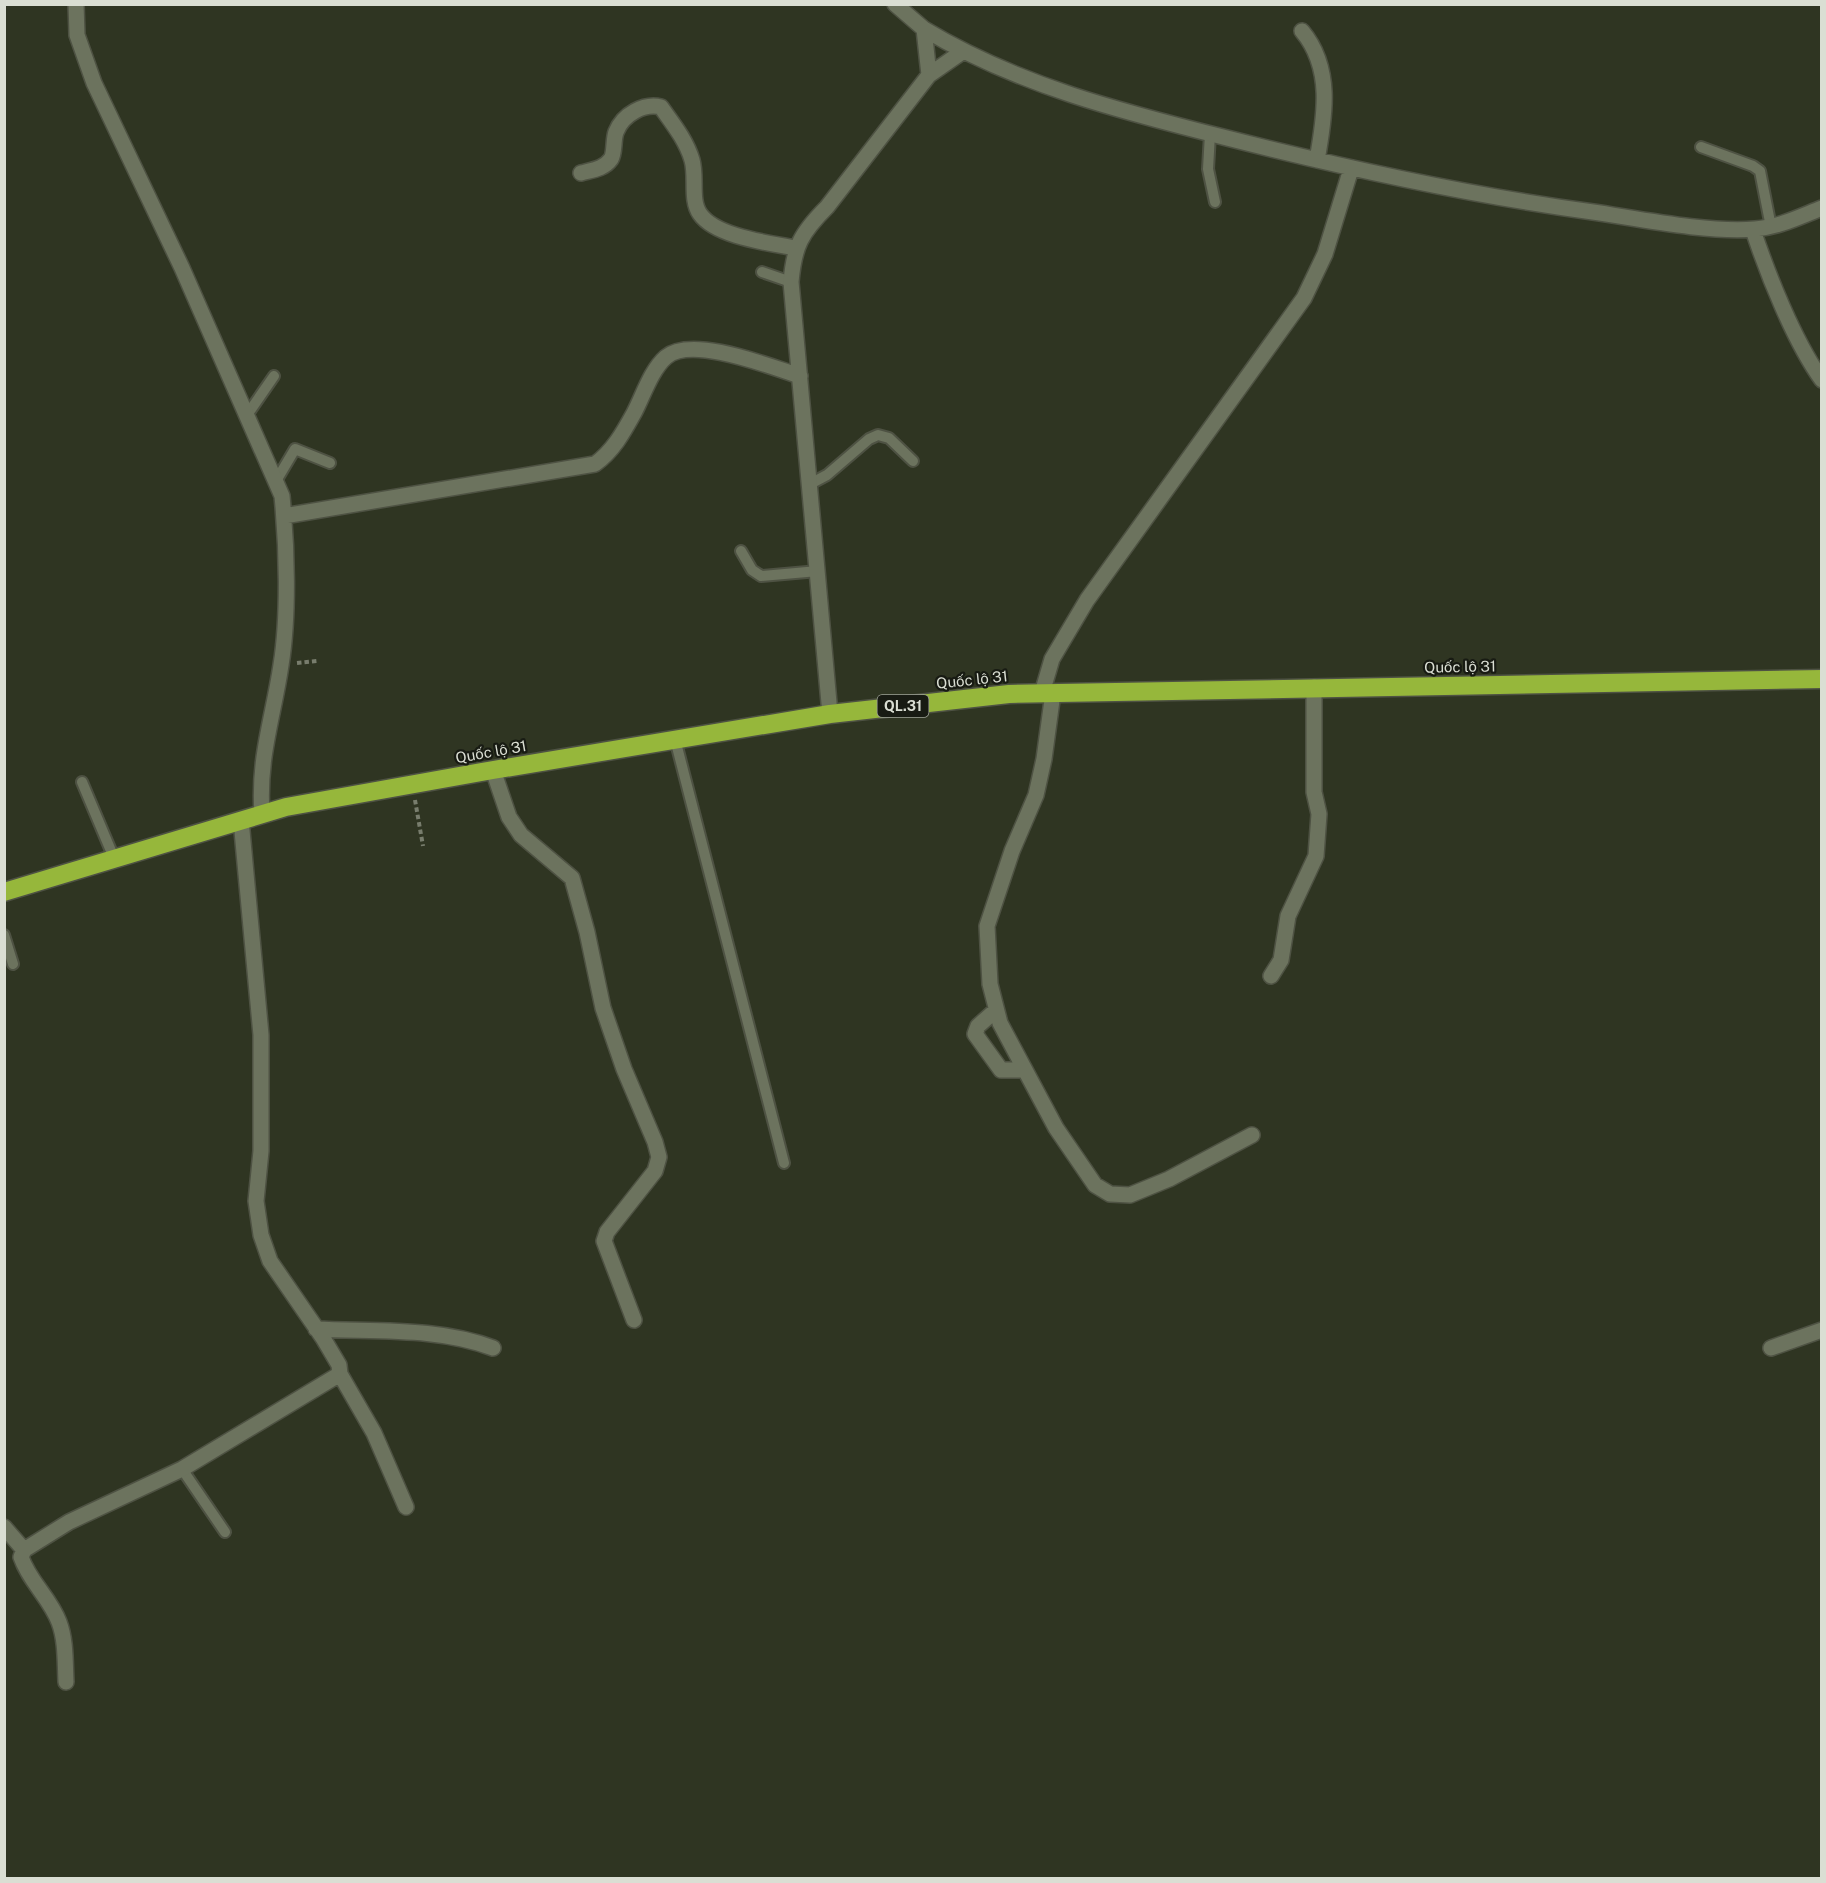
<svg xmlns="http://www.w3.org/2000/svg" width="1826" height="1883" font-family="'Public Sans',sans-serif">
	<style>
		.lines { fill: none; stroke-linecap: round; stroke-linejoin: round }
		.lane-casing { stroke: #4e5243; stroke-width: 14 }
		.street-casing { stroke: #4e5243; stroke-width: 18 }
		.highway-casing { stroke: #4e5243; stroke-width: 21 }
		.path { stroke: #787d6d; stroke-width: 4; stroke-dasharray: 4.5 3; stroke-linecap: butt }
		.lane { stroke: #6c735e; stroke-width: 10 }
		.street { stroke: #6c735e; stroke-width: 15 }
		.highway { stroke: #96b73b; stroke-width: 18 }
		.labels { text-anchor: middle; stroke-width: 4.5; stroke-linejoin: round; paint-order: stroke }
		.shield { fill: #181b13; stroke: #a0a499; stroke-width: 1.5 }
		.shield-label { font-size: 14px; font-weight: bold; fill: #daded3 }
		.street-label { font-size: 15px; fill: #daded3; stroke: #181b13 }
	</style>
	<rect width="100%" height="100%" fill="#2f3522"/>
	<g class="lines">
		<g class="lane-casing">
			<path id="lane" d="M1210 134 1208 169 1215 202
				M1701 147 1753 166 1760 171 1771 227
				M762 272 791 282
				M247 415 274 376
				M276 481 295 449 330 463
				M810 484 827 475 869 439 878 435 889 438 913 461
				M741 551 752 570 761 576 818 571
				M675 739 784 1163
				M82 782 114 858
				M4 935 13 964
				M182 1469 225 1532"/>
		</g>
		<g class="street-casing">
			<path id="street" d="M76 4 77 35 94 83 182 268 282 496C287 547 289 615 281 665 273 719 258 757 262 814
				M895 4 924 29
				M1302 31C1333 68 1325 116 1317 160
				M929 75 962 52
				M581 173C592 170 604 169 611 159 615 153 613 140 616 132 623 114 644 103 661 107 673 124 686 140 692 160 697 177 690 200 700 214 716 237 770 243 795 248
				M1753 230C1768 275 1794 341 1822 380
				M284 516 595 464C613 451 623 433 634 413 643 396 651 370 666 357 692 335 771 367 800 376
				M1042 693 1052 659 1087 600 1304 298 1325 254 1351 169
				M1053 693 1044 759 1036 795 1012 851 987 926 990 984 1000 1023 1056 1128 1095 1185 1110 1194 1130 1195 1169 1179 1252 1135
				M830 714 791 282C794 246 801 233 827 207L929 75 924 29C1017 85 1123 112 1227 138 1349 169 1467 195 1593 212 1640 219 1709 233 1755 229 1779 227 1799 217 1822 208
				M493 770 509 817 521 835 572 878 587 932 603 1008 624 1069 655 1142 659 1157 655 1171 607 1232 604 1241 634 1320
				M1271 976 1281 960 1288 916 1316 856 1319 814 1314 792V687
				M996 1010 978 1026 975 1034 1001 1070H1024
				M316 1329C374 1332 439 1327 493 1348
				M1771 1348 1822 1330
				M340 1374 374 1433 406 1507
				M4 1527 24 1550
				M66 1682C65 1662 66 1640 59 1622 50 1598 29 1581 21 1557L24 1550 69 1522 182 1469 340 1374 339 1365 323 1338 270 1261 261 1235 256 1201 261 1151V1035L241 820"/>
		</g>
		<g class="highway-casing">
			<path id="highway" d="M4 892 286 807 493 770 830 714 1009 694 1822 679"/>
		</g>
		<path class="path" d="M297 663 317 661
			M415 800 423 846"/>
		<use href="#lane" class="lane"/>
		<use href="#street" class="street"/>
		<use href="#highway" class="highway"/>
	</g>
	<g class="labels">
		<rect class="shield" x="877.5" y="695" width="51" height="22" rx="4.5"/>
		<g class="shield-label">
			<text x="903" y="711">QL.31</text>
		</g>
		<g class="street-label">
			<text transform="translate(1460 667) rotate(-1)" y="5">Quốc lộ 31</text>
			<text transform="translate(972 680) rotate(-6)" y="5">Quốc lộ 31</text>
			<text transform="translate(491 752) rotate(-10)" y="5">Quốc lộ 31</text>
		</g>
	</g>
	<rect width="1826" height="1883" fill="none" stroke="#daded3" stroke-width="12"/>
</svg>
